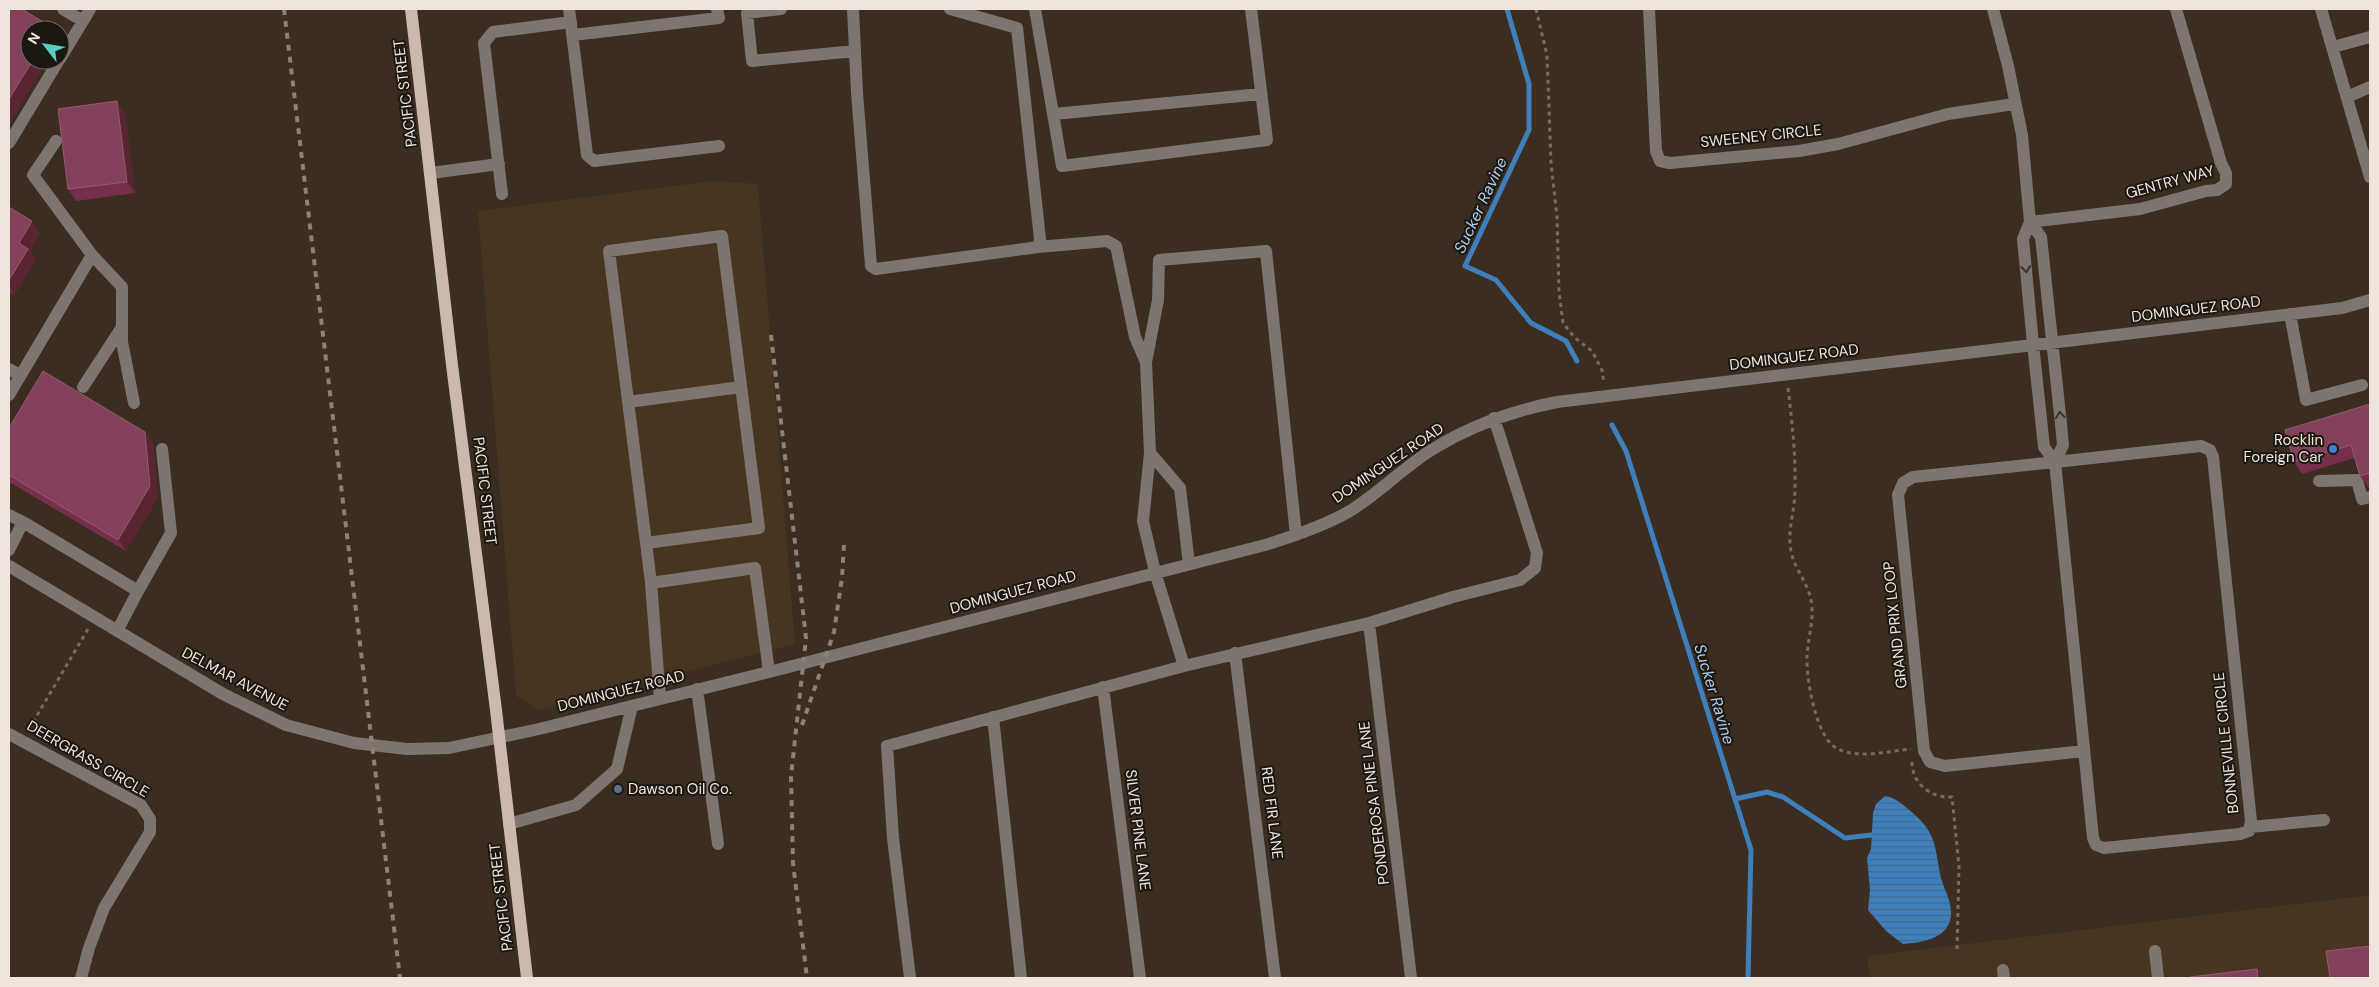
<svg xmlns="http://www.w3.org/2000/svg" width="2379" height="987" font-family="'DM Sans',sans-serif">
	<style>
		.built { fill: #473522 }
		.water { fill: url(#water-rules) }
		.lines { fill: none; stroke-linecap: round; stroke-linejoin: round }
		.stream { stroke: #3e7fbc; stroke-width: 5 }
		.path { stroke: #776b5e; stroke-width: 3; stroke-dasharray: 4 4; stroke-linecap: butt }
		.minor { stroke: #7e7570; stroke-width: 12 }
		.major { stroke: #cdb8af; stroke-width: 12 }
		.rail { stroke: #8d8175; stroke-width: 4; stroke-dasharray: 6 6; stroke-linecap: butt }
		.wall { fill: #772e4c }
		.shaded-wall { fill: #5a2533 }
		.building { fill: #84415b; stroke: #955b70 }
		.oneway { stroke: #3a332e }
		.shop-dot { fill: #3f7fe0; stroke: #1d1711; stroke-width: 2 }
		.service-dot { fill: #5c6f8a; stroke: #1d1711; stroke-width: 2 }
		.labels { text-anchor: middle; stroke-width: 4; stroke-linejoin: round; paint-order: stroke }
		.street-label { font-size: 15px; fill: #efe5dc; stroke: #1d1711 }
		.poi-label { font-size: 15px; fill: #efe5dc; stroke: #1d1711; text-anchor: end }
		.water-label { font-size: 16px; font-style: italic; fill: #adcdee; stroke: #1d1711 }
	</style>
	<defs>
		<pattern id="water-rules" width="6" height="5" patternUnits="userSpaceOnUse" patternTransform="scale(1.25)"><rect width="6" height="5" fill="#3e7fbc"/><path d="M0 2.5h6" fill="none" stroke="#42688b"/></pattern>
	</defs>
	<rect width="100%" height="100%" fill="#3b2d1f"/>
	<path class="built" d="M712 181 758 184 795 644 538 710 516 696 478 211Z
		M2370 895V978H1870L1867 956Z"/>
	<path class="water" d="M1885 796C1894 797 1901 803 1908 809 1937 832 1934 844 1941 878 1943 886 1947 893 1949 900 1959 935 1930 942 1903 944L1886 931 1868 910 1870 890 1867 858 1871 849 1873 813 1876 804Z"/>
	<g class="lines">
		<path class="stream" d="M1507 9 1529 84V130L1465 266 1496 280 1531 323 1566 341 1577 361
			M1612 425 1626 451 1751 850 1748 978
			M1735 799 1767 792 1783 797 1845 838 1871 835"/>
		<path class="path" d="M1536 9 1547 55 1551 163 1557 217 1559 292 1563 323 1575 338 1592 351 1602 370 1604 383
			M1788 388C1792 422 1796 456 1795 490 1795 511 1787 530 1791 551 1795 572 1810 583 1812 607 1813 624 1808 639 1807 656 1806 679 1815 726 1830 743 1848 762 1888 751 1911 749
			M29 729 88 629
			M1912 762C1912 784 1931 798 1952 797L1959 866 1957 952"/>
		<path class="minor" d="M569 9 587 155 594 161 719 146
			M781 9 747 13 752 61 855 51
			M853 9 857 93 871 266 876 269 1038 247 1040 239 1017 28 950 9
			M1035 9 1062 166 1267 140 1251 9
			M1649 9 1656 151 1660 161 1670 163 1799 151 1838 144 1948 114 2014 104
			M1993 9 2008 66 2022 135 2030 222 2023 239 2033 344 2044 447 2055 462 2093 838 2096 845 2104 848 2240 834 2249 831 2251 821 2213 457 2210 450 2201 446 2074 460 2036 464 1913 477 1903 483 1898 495 1924 751 1930 762 1945 766 2084 751
			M2321 9 2370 177
			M83 21 90 9
			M573 35 719 18 717 9
			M2333 47 2370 37
			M60 59 83 21 63 9
			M2347 97 2370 87
			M1054 114 1261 94
			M56 141 33 175 92 255 122 287V342L134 403
			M9 143 59 60
			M431 173 499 164
			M502 194 484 43 493 32 571 22
			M2030 222 2140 209 2206 191 2217 190 2226 184V173L2221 163 2176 9
			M2030 222 2041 237 2061 424 2063 445 2055 462
			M1038 247 1107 241 1116 246 1135 337 1146 362
			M2290 314 2306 400 2362 385
			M9 369 20 375
			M83 387 122 327
			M9 395 92 255
			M628 402 741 387
			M1150 453 1143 521 1155 572 1184 666
			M2319 481 2357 480 2362 499 2370 497
			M9 515 23 522
			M646 543 759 528 722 236 609 251 646 543 651 583
			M9 550 23 522 138 591 171 533 162 449
			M1189 564 1180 488 1150 453 1146 362 1158 300 1159 260 1266 251 1296 535
			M9 566 223 694 286 725 354 743 407 749 449 748 539 729 769 672 1265 545C1294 536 1324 526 1350 511 1379 493 1404 467 1433 449 1472 425 1512 411 1557 402L2342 308 2370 300
			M1369 623 1411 978
			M117 631 138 591
			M1235 653 1275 978
			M1103 687 1140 978
			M697 689 718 844
			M660 699 651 583 755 568 769 672
			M993 717 1021 978
			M9 734 141 805 150 819V832L104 908 89 948 81 978
			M509 824 576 805 617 769 632 706
			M2250 827 2324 820
			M2155 951 2158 978
			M2003 970 2004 978
			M910 978 893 838 887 746 1184 666 1369 623 1453 597 1520 580 1535 568 1537 553 1494 418"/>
		<path class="major" d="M411 9 452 365 496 710 527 978"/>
		<path class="rail" d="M284 9 400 978
			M771 335 806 638 791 776 793 863 807 978
			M802 725 834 632 842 578 844 544"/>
	</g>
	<path class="wall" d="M125 113 135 193 76 201 68 189Z
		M9 207 40 233 30 251 36 260 14 295 9 292Z
		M2370 404V486L2368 487 2360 476 2354 458 2302 474 2294 462Z
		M9 428 153 443 158 497 126 551 9 482Z"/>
	<path class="shaded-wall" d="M33 60H48L9 124V99Z
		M117 101 125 113 135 193 127 182Z
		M32 221 40 233 30 251 36 260 14 295 9 287V280L19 243Z
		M145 432 153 443 158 497 126 551 118 540Z
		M2257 969 2263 978H2258Z"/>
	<path class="building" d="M9 9H22L53 28 51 30H30V60H33L9 99Z
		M117 101 127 182 68 189 58 109Z
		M9 207 32 221 19 243 28 249 9 280Z
		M43 371 145 432 150 486 118 540 9 475V428Z
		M2370 404V473L2360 476 2351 445 2294 462 2285 430Z
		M2370 946V978H2330L2326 951Z
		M2257 969 2258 978H2190V977Z"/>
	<defs><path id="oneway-chevron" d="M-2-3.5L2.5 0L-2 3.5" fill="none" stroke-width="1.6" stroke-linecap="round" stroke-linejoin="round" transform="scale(1.25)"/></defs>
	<g class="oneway">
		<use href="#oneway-chevron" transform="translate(2026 269) rotate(84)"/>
		<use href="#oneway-chevron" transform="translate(2060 415) rotate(-96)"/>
	</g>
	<circle class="shop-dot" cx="2333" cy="449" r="5"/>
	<circle class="service-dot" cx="618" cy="789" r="5"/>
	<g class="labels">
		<g class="street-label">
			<text transform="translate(405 93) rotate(-97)" y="5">PACIFIC STREET</text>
			<text transform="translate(1761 136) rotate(-6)" y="5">SWEENEY CIRCLE</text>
			<text transform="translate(2170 182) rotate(-15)" y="5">GENTRY WAY</text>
			<text transform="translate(2196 309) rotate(-7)" y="5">DOMINGUEZ ROAD</text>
			<text transform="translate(1794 357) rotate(-7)" y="5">DOMINGUEZ ROAD</text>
			<text transform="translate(1388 463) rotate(-34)" y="5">DOMINGUEZ ROAD</text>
			<text transform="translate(485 491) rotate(83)" y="5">PACIFIC STREET</text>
			<text transform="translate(1013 592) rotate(-15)" y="5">DOMINGUEZ ROAD</text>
			<text transform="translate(1895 625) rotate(-96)" y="5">GRAND PRIX LOOP</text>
			<text transform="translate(235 679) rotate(28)" y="5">DELMAR AVENUE</text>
			<text transform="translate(621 691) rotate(-14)" y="5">DOMINGUEZ ROAD</text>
			<text transform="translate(2226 743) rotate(-96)" y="5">BONNEVILLE CIRCLE</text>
			<text transform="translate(88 759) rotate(30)" y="5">DEERGRASS CIRCLE</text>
			<text transform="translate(1374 803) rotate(-97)" y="5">PONDEROSA PINE LANE</text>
			<text transform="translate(1272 813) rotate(83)" y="5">RED FIR LANE</text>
			<text transform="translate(1138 830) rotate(83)" y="5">SILVER PINE LANE</text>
			<text transform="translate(501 897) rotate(-97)" y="5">PACIFIC STREET</text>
		</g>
		<g class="poi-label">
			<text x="2323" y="445">Rocklin<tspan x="2323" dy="17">Foreign Car</tspan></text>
			<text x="628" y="794" text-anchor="start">Dawson Oil Co.</text>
		</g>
		<g class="water-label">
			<text transform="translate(1480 205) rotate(-65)" y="6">Sucker Ravine</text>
			<text transform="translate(1715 694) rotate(73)" y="6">Sucker Ravine</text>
		</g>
	</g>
	<rect width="2379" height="987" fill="none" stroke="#efe5dc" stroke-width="20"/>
	<g transform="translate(45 45) rotate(301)"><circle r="24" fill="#1d1711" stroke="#716962"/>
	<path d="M0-4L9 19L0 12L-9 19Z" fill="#56cec3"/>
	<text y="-8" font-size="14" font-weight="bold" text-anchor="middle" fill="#efe5dc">N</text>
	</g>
</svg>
